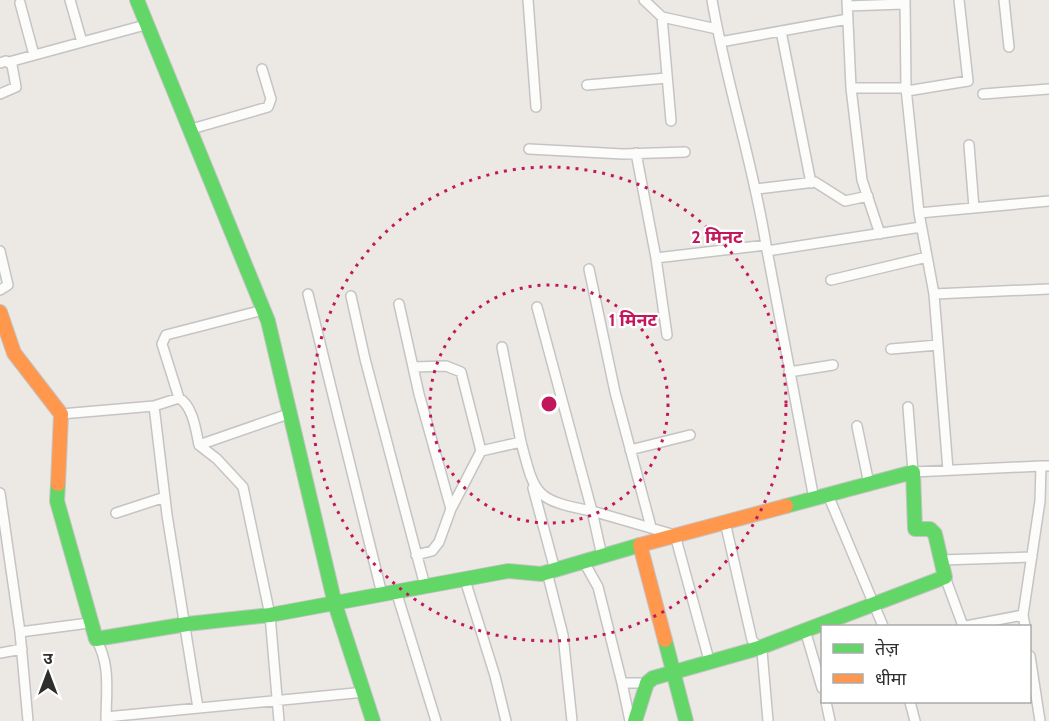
<svg xmlns="http://www.w3.org/2000/svg" width="1049" height="721" font-family="Cabin,'Noto Sans Devanagari',sans-serif">
	<style>
		.lines { fill: none; stroke-linecap: round; stroke-linejoin: round }
		.street-casing { stroke: #c5c4c5; stroke-width: 12 }
		.fast-casing { stroke: #c5c4c5; stroke-width: 16 }
		.slow-casing { stroke: #c5c4c5; stroke-width: 16 }
		.street { stroke: #fcfcfb; stroke-width: 9 }
		.fast { stroke: #63d668; stroke-width: 14 }
		.slow { stroke: #ff974d; stroke-width: 14 }
		.ring { fill: none; stroke: #c2185b; stroke-width: 3; stroke-dasharray: 3 6 }
		.centre { fill: #c2185b; stroke: #fff; stroke-width: 3 }
		.ring-label { font-size: 18px; text-anchor: middle; font-weight: bold; fill: #c2185b; stroke: #fff; stroke-width: 4.5; stroke-linejoin: round; paint-order: stroke }
	</style>
	<rect width="100%" height="100%" fill="#ece8e4"/>
	<g class="lines">
		<g class="street-casing">
			<path id="street" d="M70 0 82 42
				M528 0 536 107
				M644 0 662 17 717 29
				M712 0C726 83 753 162 766 245
				M847 0 851 88
				M905 0 906 88 919 213 934 294 948 470
				M1004 0 1009 47
				M20 3 34 55
				M848 6 903 4
				M662 17 671 121
				M781 31 811 183
				M720 42 848 19
				M9 62 145 25
				M0 63 6 61 12 65 16 87 0 94
				M587 85 667 78
				M907 91 968 81 959 0
				M983 94 1049 89
				M188 130 268 107 271 99 262 69
				M969 145 974 208
				M529 149 623 154 685 152
				M636 153 656 258
				M757 189 815 182 845 201 868 196
				M919 213 1049 201
				M880 234 862 180 851 88H906
				M0 251 8 285 0 290
				M767 251 921 227
				M589 269 615 392 651 527
				M831 280 927 257
				M308 294 382 594
				M934 294 1049 289
				M351 296 365 359 425 586
				M399 304 419 394 451 509
				M537 307 592 511 675 535 709 660
				M667 335 656 258 766 245 814 499
				M502 347 521 442
				M891 349 938 345
				M413 367 446 366 461 372 481 451 451 509 439 542 432 551 416 555
				M789 372 833 365
				M179 398 162 344 166 335 263 310
				M154 406 167 515 198 708
				M908 407 913 472 1041 466
				M61 414 154 406 179 398C193 406 196 431 199 445L217 459 243 487 270 615 279 721
				M857 426 869 484
				M199 445 291 413
				M630 450 690 435
				M481 451 521 442C535 496 535 500 592 511L602 556
				M533 488 555 570
				M0 493 20 632 28 721
				M828 495 883 626
				M116 513 165 497
				M725 522 752 640 762 651 768 721
				M941 560 1032 557
				M584 562 598 587 622 683H647
				M547 572 563 635 572 721
				M945 577 963 626
				M465 580 495 676 506 721
				M396 591 436 721
				M966 626 1023 615
				M1025 626 1023 615 1040 501 1041 466H1049
				M805 630 822 688
				M20 632 89 623
				M96 639C111 665 106 692 106 721
				M0 653 22 649
				M1030 656 1040 721
				M622 683 630 721
				M826 702 830 721
				M910 702 915 721
				M106 717 365 692"/>
		</g>
		<g class="fast-casing">
			<path id="fast" d="M137 0 268 321 335 604 373 721
				M58 484 57 501 96 639 187 624 270 615 508 571 541 574 640 545
				M665 640 686 721
				M635 721 647 683 653 678 759 648 945 577 935 534 930 529H915L913 472 786 506"/>
		</g>
		<g class="slow-casing">
			<path id="slow" d="M0 312 14 353 61 414 58 484
				M665 640 640 545 786 506"/>
		</g>
		<use href="#street" class="street"/>
		<use href="#fast" class="fast"/>
		<use href="#slow" class="slow"/>
	</g>
	<g class="ring">
		<circle cx="549" cy="404" r="119"/>
		<circle cx="549" cy="404" r="237"/>
	</g>
	<circle cx="549" cy="404" r="9" class="centre"/>
	<g class="ring-label">
		<text x="717" y="243">2 मिनट</text>
		<text x="633" y="326">1 मिनट</text>
	</g>
	<rect x="821" y="625" width="210" height="78" fill="#ffffff" stroke="#ababab" stroke-width="1.5"/>
	<rect x="833" y="644" width="30" height="9" fill="#63d668" stroke="#ababab" stroke-width="1.5"/>
	<text x="875" y="655" font-size="18" fill="#2e2e2e">तेज़</text>
	<rect x="833" y="674" width="30" height="9" fill="#ff974d" stroke="#ababab" stroke-width="1.5"/>
	<text x="875" y="685" font-size="18" fill="#2e2e2e">धीमा</text>
	<g transform="translate(48 673)" stroke="#ffffff" stroke-width="4.5" paint-order="stroke">
	<path d="M0-4.5L10 22L0 15L-10 22Z" fill="#2e2e2e"/>
	<text y="-9" font-size="16" font-weight="bold" text-anchor="middle" fill="#2e2e2e">उ</text>
	</g>
</svg>
